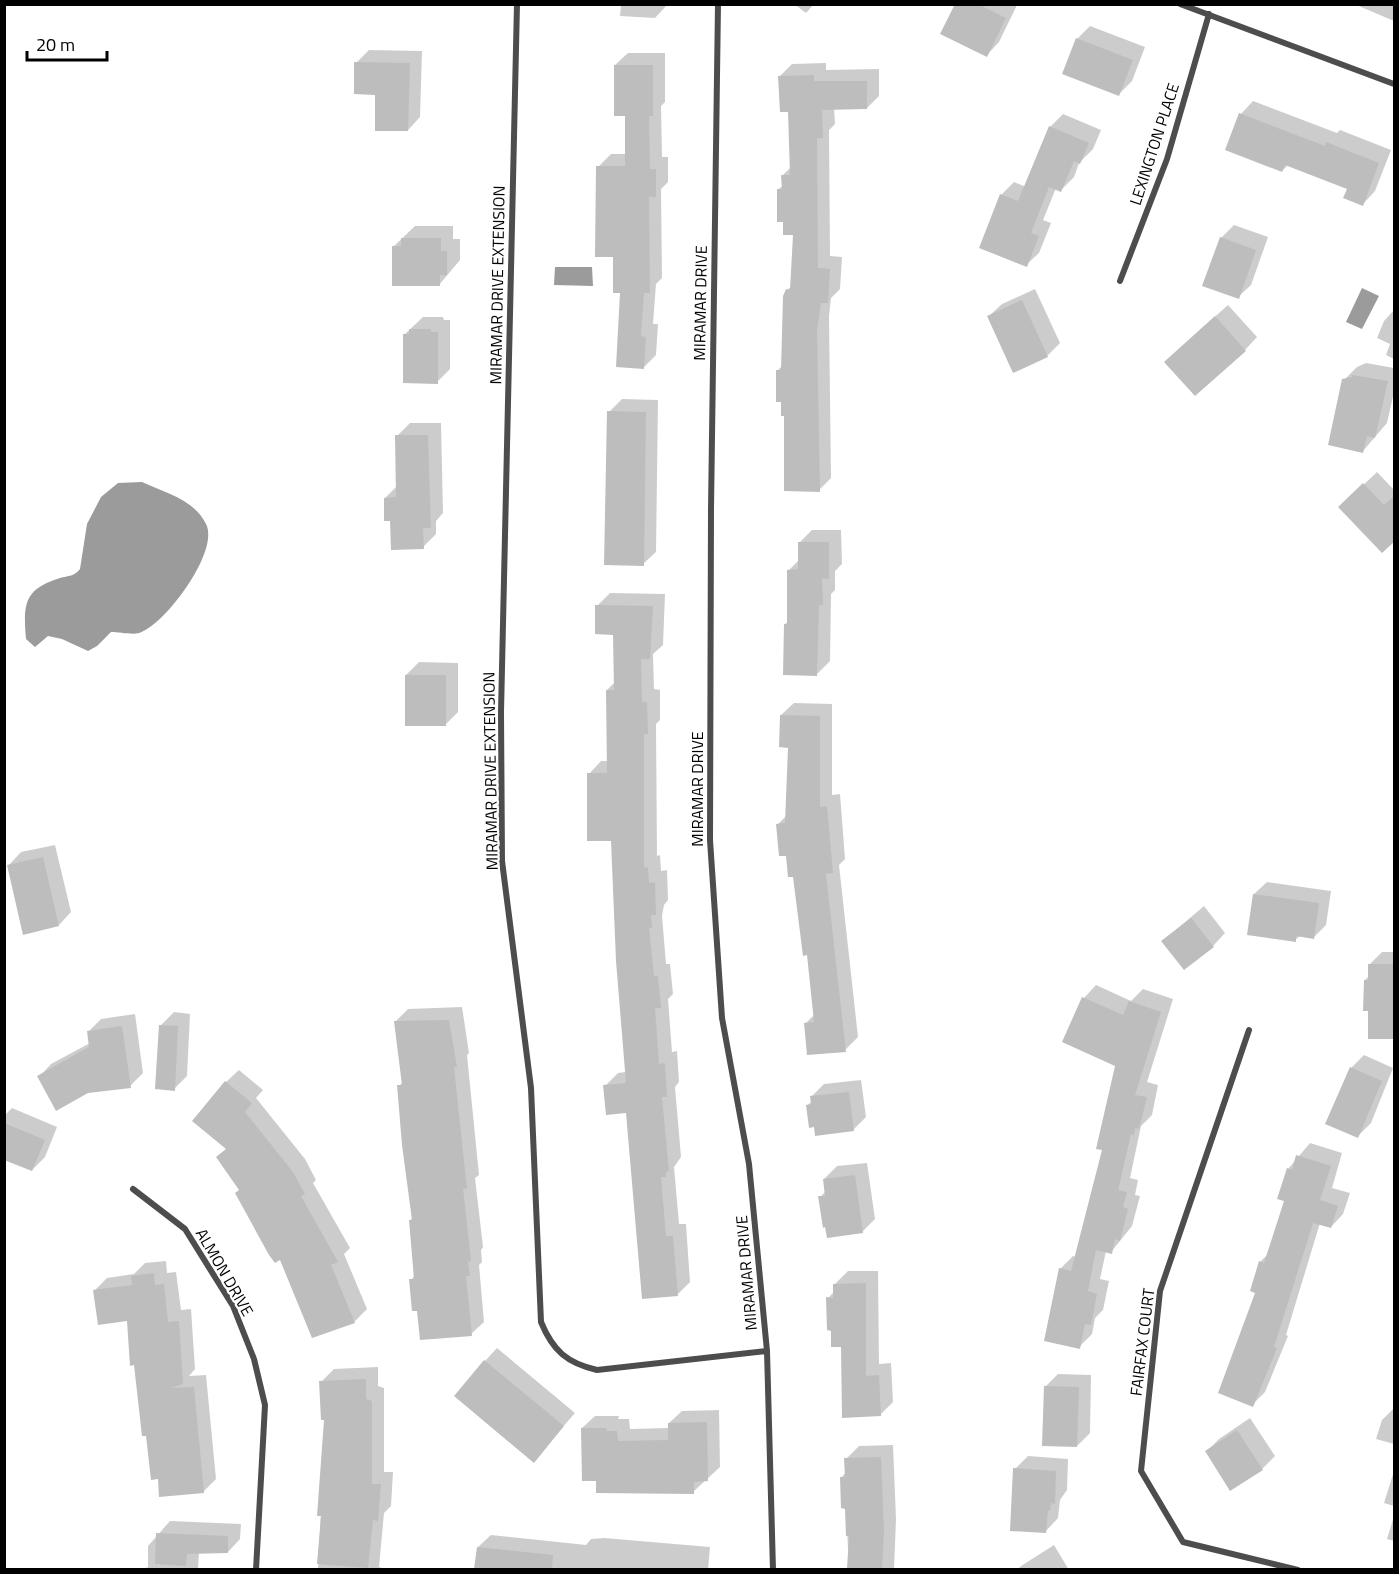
<svg xmlns="http://www.w3.org/2000/svg" width="1399" height="1574" font-family="'Titillium Web',sans-serif">
	<style>
		.water { fill: #9b9b9b }
		.shadow { fill: #0003 }
		.building { fill: #bdbdbd }
		.lines { fill: none; stroke-linecap: round; stroke-linejoin: round }
		.street { stroke: #4d4d4d; stroke-width: 6 }
		.labels { text-anchor: middle; stroke-width: 4.5; stroke-linejoin: round; paint-order: stroke }
		.street-label { font-size: 16px; fill: #000; stroke: #fff }
	</style>
	<rect width="100%" height="100%" fill="#fff"/>
	<path class="water" d="M555 267H592L593 286 554 285Z
		M1362 288 1379 296 1362 329 1346 322Z
		M142 482C165 493 194 499 206 524 220 551 165 625 139 633 132 635 119 632 111 632L97 646 88 651 62 639 48 636 35 647 26 639C23 604 24 589 60 578 68 576 75 576 80 569L87 524 101 497 118 483Z"/>
	<path class="shadow" d="M621 4H668L655 18 620 16Z
		M794 4H814L806 13Z
		M956 4H1016L1017 5 999 42 987 55Z
		M1354 4H1394V21Z
		M1090 26 1145 47 1132 81 1119 94 1077 39Z
		M369 50 422 51 420 117 408 130 377 94 356 63Z
		M628 53H665V102L661 106 662 157H668V182L661 189 662 278 656 284 653 324H658L656 355 644 367 622 291 598 167 611 154H627L626 115 615 65Z
		M826 63V70L879 69V96L867 108H834L835 124 829 130 830 256 842 257 840 289 831 298 829 316 831 478 819 490 786 415 777 371 783 365 787 290 792 286 795 234 784 221 778 190 783 185V175L791 167 790 111 780 76 792 64Z
		M1253 101 1337 133 1340 130 1391 150 1375 191 1363 204 1349 188 1288 165 1282 171 1241 114Z
		M1063 114 1101 130 1093 149 1079 163 1074 177 1061 190 1056 188 1043 220 1051 223 1039 253 1026 265 1001 195 1014 182 1026 187 1050 127Z
		M1234 225 1268 237 1251 285 1238 297 1221 238Z
		M415 226H453V239H460V260L439 285 393 247Z
		M1035 289 1060 343 1047 356 989 316 1002 304Z
		M1228 305 1257 337 1245 350 1179 349Z
		M1394 310V359L1386 355 1390 344 1377 338 1384 321Z
		M423 317H443L444 320H450V369L437 382 405 334Z
		M1366 363 1394 368V392L1387 423 1363 451 1344 380 1357 367Z
		M622 399 658 400 656 552 643 564 609 412Z
		M410 423H441L443 513 436 521V534L423 547 391 519 385 498 397 486V436Z
		M1377 472 1394 490V539L1340 507Z
		M812 530H841L842 564 835 571V590L831 594 830 661 817 674 785 624 789 621V570L799 560V543Z
		M610 593 665 594 663 645 653 654 654 689 660 690V720L656 724 657 856 660 855 661 871 667 870 668 900 664 905 662 916 666 964H670L673 994 668 999 672 1052 677 1051 679 1082 675 1087 681 1157 674 1167 679 1224H686L690 1282 677 1295 627 1111 605 1086 618 1073 626 1072 613 839 589 774 601 761H608L607 690 615 682V633L597 606Z
		M419 662 458 663V712L446 724 406 675Z
		M794 703 832 704V795L840 794 845 859 839 865 858 1037 845 1050 805 1024 815 1014 809 954 794 875 778 824 787 815 789 746 781 715Z
		M55 845 71 912 59 925 9 865 21 852Z
		M1267 882 1331 891 1326 925 1313 938 1300 936 1295 940 1254 894Z
		M1204 906 1225 933 1213 946 1163 941Z
		M1382 952H1394V1038L1370 1010 1365 980 1369 976V965Z
		M1096 985 1131 1001 1143 989 1173 999 1147 1082 1158 1085 1152 1115 1141 1126 1130 1178 1138 1180 1135 1195 1140 1196 1132 1226 1111 1252 1106 1251 1100 1279 1109 1281 1103 1310 1095 1318 1092 1334 1079 1347 1060 1269 1073 1256 1076 1257 1104 1149 1117 1065 1064 1041 1084 998Z
		M462 1007 469 1053 467 1055 479 1175 475 1178 483 1247 481 1250 482 1262 479 1265 484 1322 471 1334 418 1309 411 1280 415 1275 410 1221 413 1217 399 1086 403 1082 395 1022 408 1009Z
		M174 1012 190 1014 187 1076 174 1089 161 1025Z
		M135 1014 143 1073 130 1086 39 1077 51 1064 90 1043 88 1032 101 1019Z
		M1364 1055 1393 1068 1371 1123 1358 1136 1351 1068Z
		M239 1070 263 1090 256 1098 305 1159 316 1180 313 1183 350 1248 344 1254 367 1309 354 1322 281 1258 241 1189 227 1148 226 1082Z
		M861 1080 866 1117 853 1130 808 1105 812 1101 811 1097 824 1084Z
		M12 1108 57 1127 45 1157 32 1170 4 1158V1116Z
		M1310 1143 1342 1153 1332 1188 1350 1193 1343 1214 1331 1227 1320 1223 1286 1335 1288 1336 1265 1392 1252 1405 1260 1262 1269 1253 1286 1200 1288 1169Z
		M867 1163 875 1219 862 1232 820 1197 826 1191 824 1179 837 1166Z
		M166 1261 167 1273 176 1272 181 1310 191 1309 195 1369 189 1376 206 1375 216 1479 203 1492 159 1478 128 1320 95 1290 107 1278 134 1274 145 1263Z
		M848 1271H878L879 1364 891 1363 893 1402 880 1415 832 1329 828 1298 835 1291V1284Z
		M497 1348 575 1413 533 1461 485 1361Z
		M378 1367V1386L384 1388V1472H393L391 1506 384 1513 379 1567 388 1570H318L326 1418 321 1382 334 1369Z
		M1058 1374 1091 1375 1090 1433 1077 1446 1046 1386Z
		M1394 1408V1444L1376 1439 1382 1420Z
		M719 1410 720 1467 693 1492 597 1480 582 1428 595 1416H619L618 1419H629L630 1429 669 1428V1423L682 1411Z
		M1250 1418 1275 1456 1262 1469 1206 1452 1219 1439Z
		M893 1445 896 1519 894 1570H849L846 1507 841 1478 846 1472V1459L859 1446Z
		M1028 1456 1068 1459 1067 1490 1060 1500 1058 1518 1046 1531 1015 1469Z
		M1394 1471V1506L1384 1503Z
		M1394 1516V1541L1387 1539Z
		M170 1521 241 1524 240 1539 228 1552H199L198 1570H142L148 1567V1546Z
		M491 1535 586 1545 591 1539 604 1538 710 1547 708 1570H476L478 1547Z
		M1054 1545 1069 1570H1017L1021 1566Z"/>
	<path class="building" d="M955 4H978L1006 18 987 57 940 34Z
		M1076 38 1133 60 1119 96 1062 74Z
		M354 62 410 63 408 131H375V95L354 94Z
		M614 65H653V116H649L650 169H656V197H649L650 293H644L641 336 646 337 644 369 616 367 620 293H613V257H595L596 166H625V116H614Z
		M814 75V81H867V109L822 110 823 138H817L818 268 830 269 828 303H821L817 330 820 492 784 491V416H781V402H776V370H781L783 296 786 289 790 290 793 235H783V222H777V189H782L781 175H790L788 112H780L778 76Z
		M1239 113 1325 146 1326 142 1379 163 1363 206 1343 198 1347 189 1285 165 1282 172 1225 150Z
		M1049 126 1089 143 1080 164 1074 161 1061 192 1049 187 1031 233 1039 236 1027 267 979 248 1000 194 1018 201Z
		M1220 237 1256 250 1239 299 1202 286Z
		M401 238H441V251H447V275H440V286H392V246H401Z
		M1022 300 1048 357 1013 373 987 316Z
		M1215 316 1246 351 1195 396 1164 362Z
		M409 329H431V332H438V384L403 383V334H409Z
		M1352 375 1388 381 1375 438 1367 436 1363 453 1328 445 1342 379 1352 377Z
		M607 411 646 412 644 566 604 565Z
		M395 435H428L431 528H423L424 549 391 550 390 521H384V498L396 497Z
		M1363 483 1384 505 1395 495V541L1382 553 1338 507Z
		M798 542H829V579L822 578 823 605H819L817 676 783 675 784 624H787V570L798 569Z
		M595 605 653 606 650 659H641L642 702H647L648 734H644V868L648 867 649 883 655 882 656 915H651L652 928H649L654 976H658L661 1008H655L659 1064 665 1063 667 1097H662L669 1171 666 1172V1177H661L666 1236H673L678 1296 642 1299 626 1113 606 1115 603 1085 626 1083 616 961 611 841H587V773H607L606 690H614L613 635 595 634Z
		M405 675H446V726H405Z
		M780 715 820 716V807L827 806 833 873 826 874 846 1052 807 1055 804 1023 814 1022 807 955 803 956 793 877H788L786 856H779L776 824 785 823 788 748 779 747Z
		M43 857 59 926 23 935 7 865Z
		M1253 894 1319 903 1314 939 1296 936V942L1247 935Z
		M1191 918 1214 947 1184 970 1161 941Z
		M1368 964H1395V1039H1368V1011H1363L1364 980H1368Z
		M1082 997 1123 1015 1129 1001 1161 1012 1135 1095 1147 1097 1139 1129 1135 1128 1134 1135 1131 1134 1118 1190 1127 1192 1123 1207 1128 1209 1120 1241 1115 1239 1112 1254 1096 1250 1088 1291 1097 1294 1091 1325 1085 1324 1080 1349 1044 1341 1059 1268 1071 1271 1102 1150 1096 1149 1115 1066 1062 1042Z
		M449 1020 457 1067H454L467 1189 463 1188 471 1261 468 1262 470 1276H466L472 1336 420 1340 417 1311H412L409 1279H414L409 1220H412L402 1145 397 1085H402L394 1021Z
		M159 1025 178 1026 175 1091 155 1089Z
		M122 1026 131 1088 88 1093 56 1111 37 1076 89 1047 87 1031Z
		M1350 1067 1382 1081 1358 1138 1325 1124Z
		M225 1081 252 1103 245 1112 293 1172 305 1194 301 1196 338 1262 331 1265 355 1323 312 1338 280 1260 275 1263 269 1255 235 1193 239 1190 216 1157 226 1149 192 1121Z
		M849 1092 854 1131 815 1136 814 1127 809 1128 806 1105 811 1104 810 1096Z
		M4 1123 45 1140 32 1171 4 1160Z
		M1296 1155 1331 1166 1320 1200 1338 1206 1331 1228 1313 1223 1274 1347 1277 1348 1253 1407 1218 1393 1255 1293 1250 1291 1259 1261 1264 1263 1284 1201 1277 1199 1287 1168 1292 1170Z
		M855 1175 863 1233 827 1238 825 1227 823 1228 818 1196H825L823 1179Z
		M154 1273 155 1285 164 1284 168 1322 179 1321 183 1384 171 1388 194 1387 204 1493 159 1497 158 1479 151 1480 146 1436H142L134 1365 130 1366 127 1321 98 1325 93 1290 132 1285 131 1276Z
		M866 1283V1376L879 1375 881 1416 842 1418 841 1347H831V1331L827 1330 826 1297 833 1298V1284Z
		M484 1360 564 1426 534 1463 454 1396Z
		M366 1379V1399L372 1401V1484H381L378 1521 373 1520 368 1568 317 1564 321 1516H317L324 1420H321L319 1381Z
		M1044 1386 1079 1387 1077 1447 1042 1446Z
		M707 1422 708 1481 694 1482V1494L596 1493V1481H582L581 1428H607L606 1431H617L618 1441 668 1440V1423Z
		M1237 1430 1263 1470 1230 1491 1205 1451Z
		M881 1457 884 1532 882 1569H847L849 1536H846L845 1509 841 1508 840 1477H845L844 1458Z
		M1013 1468 1056 1471 1055 1504 1051 1503 1050 1511H1048L1046 1533 1010 1531Z
		M156 1533 228 1536V1553L187 1554 186 1566 155 1564Z
		M477 1547 553 1555 552 1569H474Z"/>
	<g class="lines">
		<path class="street" d="M517 4 501 712 502 861 531 1088 541 1322C553 1351 567 1363 597 1370L767 1351
			M718 4 711 509 710 840 722 1018 749 1164 767 1351 773 1570
			M1180 4 1394 84
			M1120 281 1167 159 1209 14
			M1249 1030 1160 1291 1141 1471 1183 1542 1298 1570
			M133 1189 185 1229 233 1306 254 1359 265 1405 256 1570"/>
	</g>
	<g class="labels">
		<g class="street-label">
			<text transform="translate(1154 144) rotate(-72)" y="6">LEXINGTON PLACE</text>
			<text transform="translate(497 285) rotate(-89)" y="6">MIRAMAR DRIVE EXTENSION</text>
			<text transform="translate(700 303) rotate(-89)" y="6">MIRAMAR DRIVE</text>
			<text transform="translate(490 771) rotate(-91)" y="6">MIRAMAR DRIVE EXTENSION</text>
			<text transform="translate(697 789) rotate(-90)" y="6">MIRAMAR DRIVE</text>
			<text transform="translate(225 1272) rotate(60)" y="6">ALMON DRIVE</text>
			<text transform="translate(746 1273) rotate(-95)" y="6">MIRAMAR DRIVE</text>
			<text transform="translate(1142 1342) rotate(-83)" y="6">FAIRFAX COURT</text>
		</g>
	</g>
	<rect width="1399" height="1574" fill="none" stroke="#000000" stroke-width="12"/>
	<path d="M27 51v9h80v-9" fill="none" stroke="#000000" stroke-width="3"/>
	<text x="36" y="51" font-size="18" fill="#000000" stroke="#ffffff" stroke-width="4.5" paint-order="stroke">20 m</text>
</svg>
